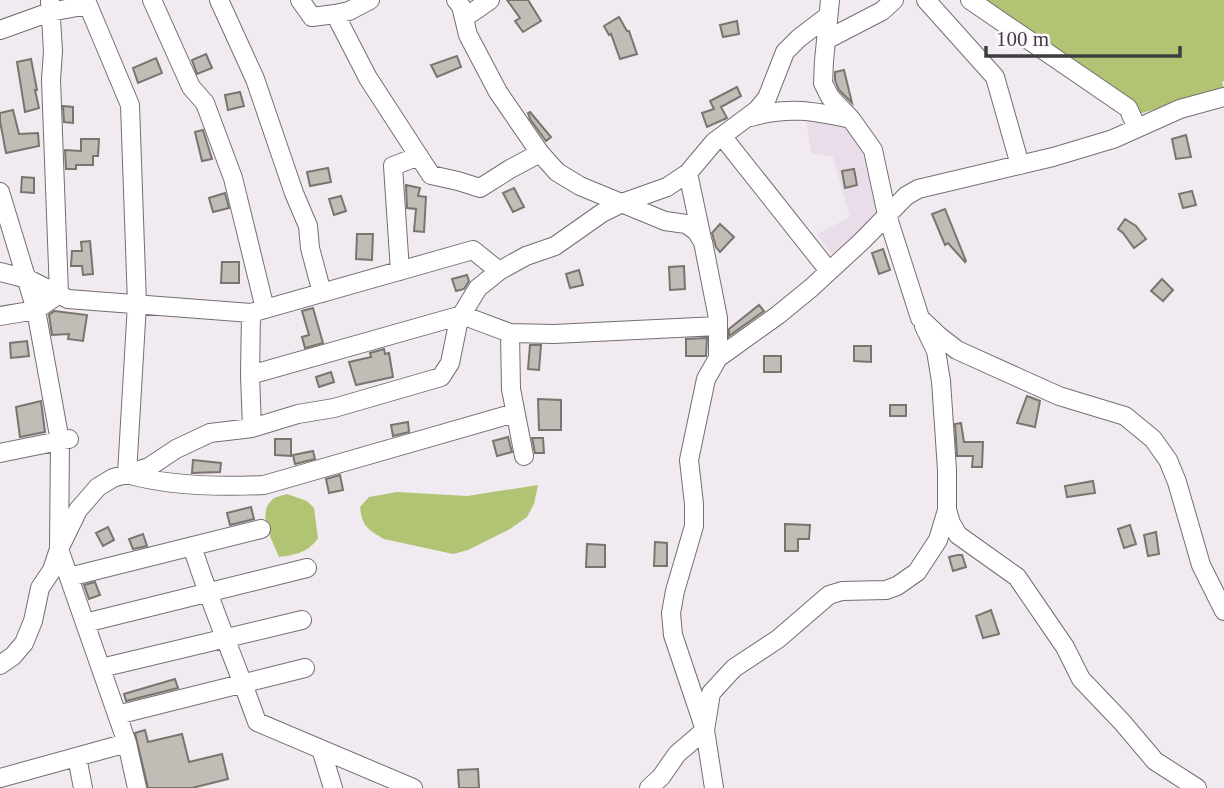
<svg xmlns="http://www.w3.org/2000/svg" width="1224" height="788" font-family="'Times New Roman',serif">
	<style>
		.built { fill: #e9dde9 }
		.green { fill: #b1c473 }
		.building { fill: #c1bdb6; stroke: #79756e; stroke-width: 2 }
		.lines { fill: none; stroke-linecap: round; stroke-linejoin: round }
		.minor-casing { stroke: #746e74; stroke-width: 20 }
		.minor { stroke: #fff; stroke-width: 18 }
	</style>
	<rect width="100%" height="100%" fill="#f1eaf1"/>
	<path class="built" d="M805 111 851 119 873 150 887 215 838 263 817 234 850 217 833 157 811 153Z"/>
	<path class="green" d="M979 0H1224V81L1222 82 1224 88 1139 114Z
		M538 485 534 504 527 517 510 529 468 550 453 554 384 539C368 530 362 526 360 507L369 497 397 492 467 496Z
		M287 494 307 501 314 508 318 538C309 552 295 555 279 557 273 542 257 515 271 501 275 496 282 496 287 494Z"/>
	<path class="building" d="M507 0H528L541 21 523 32 515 21 520 18Z
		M619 17 627 31H629L637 54 620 59 611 34 609 35 604 26Z
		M737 21 739 34 723 37 720 25Z
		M206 54 212 68 197 74 192 60Z
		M457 56 461 67 437 77 431 65Z
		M156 58 162 73 138 83 133 68Z
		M31 59 37 90H35L39 108 25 112 17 62Z
		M844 70 852 103 839 90 835 80V72Z
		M737 87 741 96 721 107 727 118 707 127 702 113 714 109 710 101Z
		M240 92 244 106 228 110 225 95Z
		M63 106 73 107V123L64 122Z
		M13 110 19 134 38 133 39 146 6 153 0 121V113Z
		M530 112 551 137 546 141 530 119 528 113Z
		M203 130 212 159 202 161 195 132Z
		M1186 135 1191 157 1176 159 1172 139Z
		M81 139H99L98 156H93V165H76V169H66L65 150 81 151Z
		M328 168 331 182 310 186 307 172Z
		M854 169 857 185 845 188 842 171Z
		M22 177 34 178V193L21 192Z
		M406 185 420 188 418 196 426 197 424 232 414 231 416 209 407 208Z
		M514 188 524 207 513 212 503 193Z
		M1192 191 1196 205 1183 208 1179 194Z
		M225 193 229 208 213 212 209 198Z
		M341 196 346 211 334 215 329 199Z
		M945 209 966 261 965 262 948 243 945 245 932 214Z
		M1125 219 1136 226 1146 239 1134 248 1123 233 1118 229Z
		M720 224 734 237 720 252 716 247 712 233Z
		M357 234H373L372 260 356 259Z
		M90 241 93 274 83 275 82 266H71L72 251H82L81 242Z
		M883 249 890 270 879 274 872 253Z
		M222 262H239V283H221Z
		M684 266 685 289 670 290 669 267Z
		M579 270 583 285 570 288 566 274Z
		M467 275 469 281 464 289 456 291 452 279Z
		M1162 279 1173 290 1163 301 1151 291Z
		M759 305 764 311 729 336V329Z
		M313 308 323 343 305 348 302 337 309 335 302 311Z
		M54 311 87 315 83 341 68 339 69 334 52 335 49 315Z
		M707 338 706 356H686V339Z
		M27 341 29 356 11 358 10 343Z
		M530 345H541L539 370 528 369Z
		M854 346H871V362L854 361Z
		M384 349 385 354 389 353 393 377 356 385 349 362 371 357 370 353Z
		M764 356H781V372H764Z
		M331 372 334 382 319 387 316 377Z
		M1027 396 1040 401 1035 427 1017 423Z
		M538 399 561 400V430H539Z
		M41 401 45 432 20 437 16 407Z
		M890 405H906V416H890Z
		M408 422 409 432 393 436 391 425Z
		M961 423 964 442H983L982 467H972L973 456H957L955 424Z
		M508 437 512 452 497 456 493 441Z
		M532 438H543L544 453H535Z
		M275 439H291V456L275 455Z
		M313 451 315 459 295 464 293 455Z
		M193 460 221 463 220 472 192 473Z
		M340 475 343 490 329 493 326 479Z
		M1093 481 1095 493 1067 497 1065 486Z
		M251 507 254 519 230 525 227 513Z
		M785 524 810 525 809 539H798V551H785Z
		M1130 525 1136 544 1124 548 1118 529Z
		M108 527 114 540 103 546 96 533Z
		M1156 532 1159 554 1148 556 1144 535Z
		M143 534 147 546 133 549 129 539Z
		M655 542 667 543V566H654Z
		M587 544 605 545V567H586Z
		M958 555H962L966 567 953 571 949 557Z
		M95 582 100 595 89 599 84 585Z
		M991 610 999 634 983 638 976 616Z
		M175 679 178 688 126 701 124 694Z
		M145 730 148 742 182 734 189 762 222 754 228 779 192 788H148L135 733Z
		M478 769 479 788H459L458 770Z"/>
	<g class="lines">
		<g class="minor-casing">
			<path id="minor" d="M152 0 191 87 205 103 233 178 265 309
				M219 0 255 79 294 193 308 226 310 248 322 293
				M300 0 312 17 335 14 368 78 431 175 458 181 480 188 510 169 540 153
				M456 0 461 6 468 35 498 92 540 153 557 172 580 186 665 221 686 224 696 231 703 242 718 318V358
				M830 0 824 61 823 83 830 97 851 119 873 150 887 215 920 318 939 336 957 350 1059 396 1125 416 1153 439 1168 460 1177 482 1201 565 1224 611
				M926 0 995 77 1020 165
				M970 0 1128 108 1137 128
				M335 14 349 11 370 0
				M464 18 490 0
				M0 30 50 12 88 5 130 105 137 304 127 474C168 486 221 487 264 485L515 413
				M826 40 882 11 894 0
				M751 117C788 106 814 111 851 119
				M722 136 829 271
				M688 173 702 239
				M0 192 36 310 60 441 59 549 127 743 137 788
				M400 271 393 166 419 156
				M0 272 28 279 68 299 251 313 473 250 499 271
				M251 313 250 375 252 428
				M0 316 36 310 59 294 51 80 53 51 50 2
				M250 375 462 315 510 333
				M0 453 69 439
				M524 456 511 389 510 333 554 334 718 326
				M947 510 951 523 958 535 1017 577 1065 647 1081 679 1122 722 1155 761 1197 788
				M192 546C211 606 236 663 257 722L413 788
				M69 577 261 529
				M85 623 307 568
				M0 665 13 656 24 643 33 621 40 588 52 570 59 549 78 510 98 487 113 478 149 467 176 449 210 433 252 428 298 414 334 408 441 377 450 363 459 319 478 288 499 271 526 256 555 246 602 213 622 203 667 187 688 173 714 142 757 110 767 98 785 52 799 38 828 16
				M101 668 302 620
				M117 715 305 668
				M321 749 333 788
				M77 757 83 788
				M0 778 127 743
				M649 788 661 777 677 754 705 730 711 693 734 668 778 639 829 595 842 591 886 590 897 586 917 572 938 540 947 510V470L941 381 936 351 924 326
				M714 788 705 730 673 635 671 613 675 591 694 526V504L689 460 706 379 718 358 778 315 811 288 862 241 906 196 918 189 1053 157 1113 139 1180 109 1224 97"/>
		</g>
		<use href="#minor" class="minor"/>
	</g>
	<path d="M986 46v10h194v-10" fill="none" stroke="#3f3c3f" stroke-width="3.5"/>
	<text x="996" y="46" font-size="21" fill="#3f3c3f" stroke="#fef8fe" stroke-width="5" paint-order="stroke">100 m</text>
</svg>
